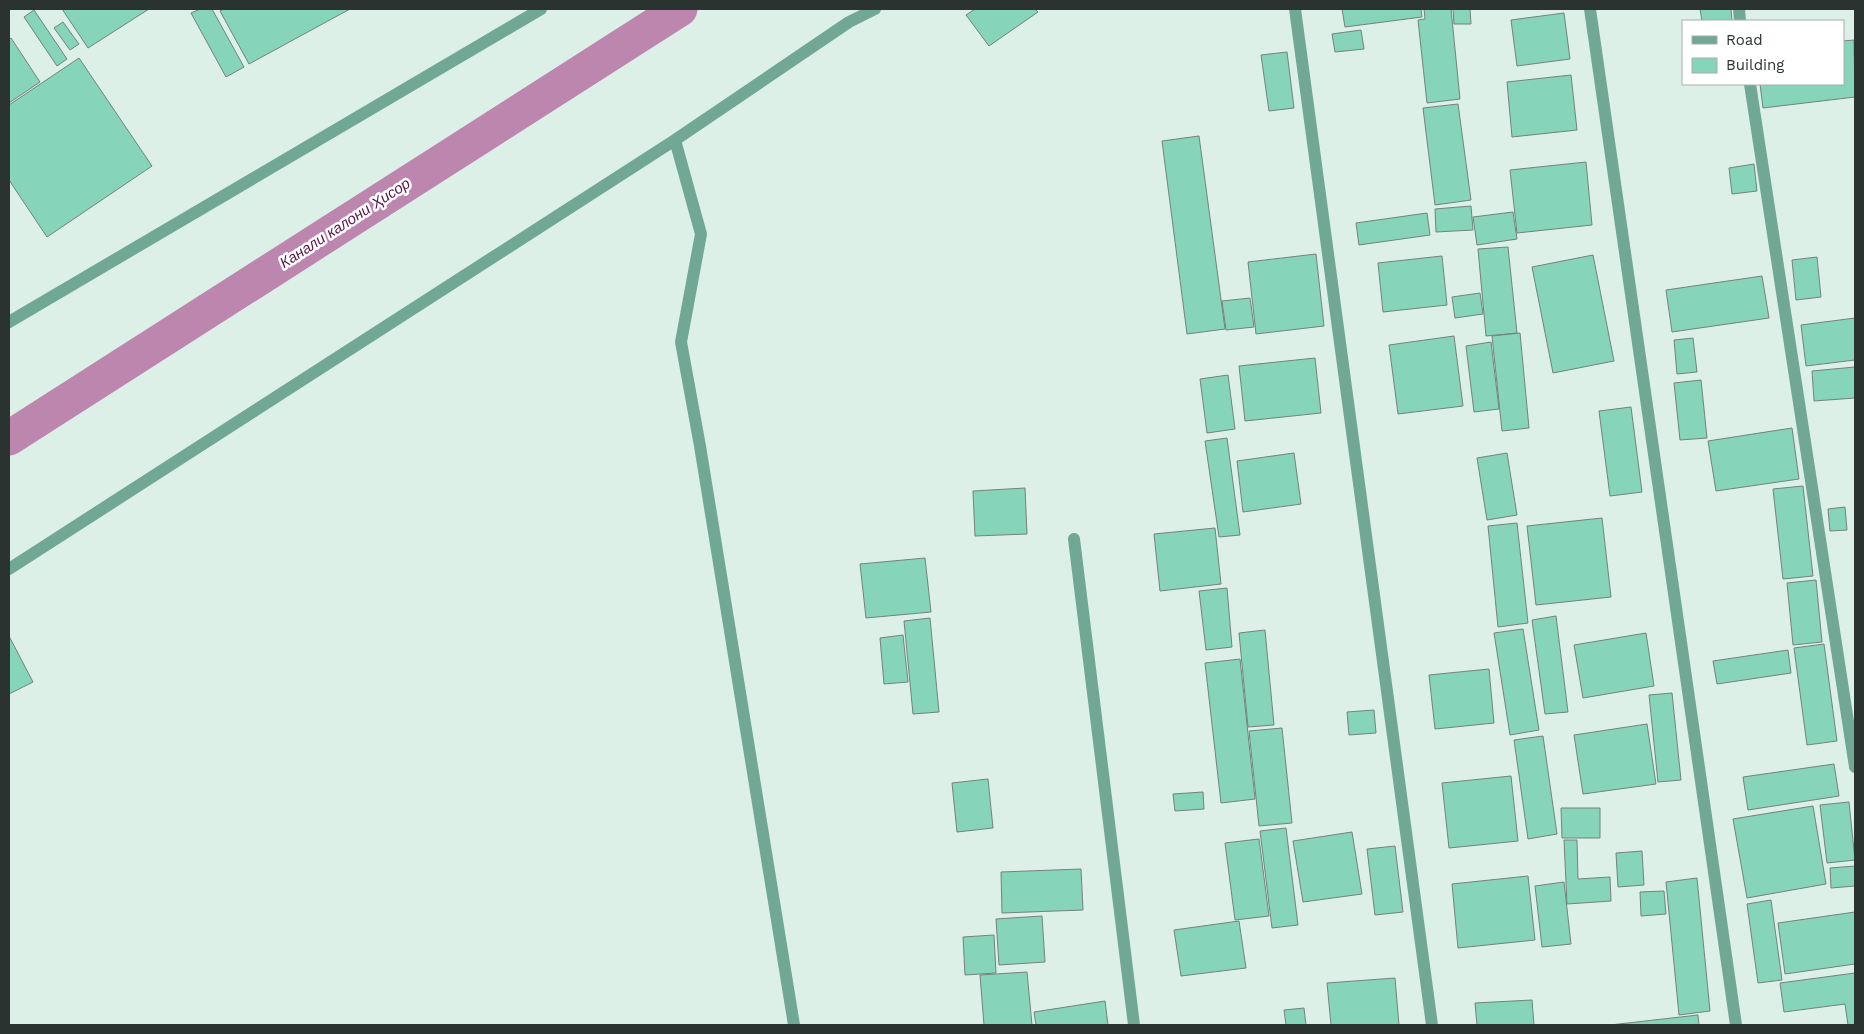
<svg xmlns="http://www.w3.org/2000/svg" width="1864" height="1034" font-family="'Work Sans',sans-serif">
	<style>
		.lines { fill: none; stroke-linecap: round; stroke-linejoin: round }
		.canal { stroke: #bc86ae; stroke-width: 35 }
		.building { fill: #86d4ba; stroke: #72837d }
		.street { stroke: #70a895; stroke-width: 12 }
		.labels { text-anchor: middle; stroke-width: 5; stroke-linejoin: round; paint-order: stroke }
		.water-label { font-size: 15px; font-style: italic; fill: #58164b; stroke: #fff }
	</style>
	<rect width="100%" height="100%" fill="#ddf0e8"/>
	<g class="lines">
		<path class="canal" d="M9 438 680 9"/>
	</g>
	<path class="building" d="M62 9H149L88 48Z
		M200 9H212L244 67 226 77 191 13Z
		M224 9H350L249 64 220 11Z
		M975 9H1035L1038 12 989 46 966 15Z
		M1342 9H1421L1422 17 1345 27Z
		M1424 9H1451L1460 99 1427 103 1418 20 1425 19Z
		M1453 9H1470L1471 24H1454Z
		M1700 9H1731L1732 21H1702Z
		M34 10 67 59 57 66 24 17Z
		M1564 13 1570 59 1517 66 1511 20Z
		M63 22 79 44 70 50 54 28Z
		M1361 30 1364 49 1335 52 1332 34Z
		M11 38 40 82 9 103V40Z
		M1854 40 1855 97 1763 108 1760 84H1843V41Z
		M1287 52 1294 108 1269 111 1261 55Z
		M79 58 152 166 47 237 9 180V105Z
		M1571 75 1577 130 1512 137 1507 82Z
		M1458 104 1471 200 1435 205 1423 108Z
		M1199 136 1225 329 1187 334 1162 141Z
		M1586 162 1592 225 1517 233 1510 170Z
		M1754 164 1757 191 1732 194 1729 168Z
		M1471 206 1473 230 1436 232 1435 209Z
		M1513 212 1517 239 1477 245 1473 217Z
		M1427 213 1430 235 1359 245 1356 223Z
		M1508 247 1517 333 1486 336 1478 249Z
		M1316 254 1324 326 1256 334 1248 262Z
		M1593 255 1614 361 1553 373 1532 267Z
		M1442 256 1447 305 1383 312 1378 263Z
		M1817 257 1821 297 1796 300 1792 260Z
		M1762 276 1769 318 1672 332 1666 290Z
		M1480 293 1483 314 1455 318 1452 297Z
		M1250 298 1254 327 1226 330 1222 301Z
		M1855 318V360L1806 366 1801 325Z
		M1520 333 1529 428 1502 431 1492 336Z
		M1454 336 1463 406 1398 414 1389 345Z
		M1693 338 1697 372 1677 374 1674 340Z
		M1491 342 1499 409 1474 412 1466 346Z
		M1315 358 1321 413 1245 421 1239 366Z
		M1855 367V398L1814 401 1812 371Z
		M1228 375 1235 429 1207 433 1200 379Z
		M1701 380 1707 438 1680 440 1674 383Z
		M1631 407 1642 492 1610 496 1599 411Z
		M1792 428 1799 479 1716 491 1708 441Z
		M1227 438 1240 535 1219 537 1205 441Z
		M1294 453 1301 504 1243 512 1237 461Z
		M1507 453 1517 515 1487 520 1477 458Z
		M1803 486 1813 576 1783 579 1773 489Z
		M1025 488 1027 534 975 536 973 491Z
		M1845 507 1847 530 1830 531 1828 509Z
		M1602 518 1611 597 1536 605 1527 526Z
		M1517 523 1528 623 1498 627 1488 526Z
		M1215 528 1221 584 1160 591 1154 534Z
		M925 558 931 612 866 618 860 564Z
		M1816 580 1822 642 1793 645 1787 583Z
		M1227 588 1232 647 1206 650 1199 591Z
		M1556 616 1568 712 1545 714 1532 620Z
		M930 618 939 712 913 714 904 621Z
		M1523 629 1539 730 1510 735 1494 633Z
		M1265 630 1274 725 1248 727 1239 633Z
		M1646 633 1654 686 1583 698 1574 645Z
		M903 635 908 682 884 684 880 638Z
		M9 636 33 682 9 694Z
		M1824 644 1837 741 1807 745 1794 648Z
		M1788 650 1791 673 1717 684 1713 661Z
		M1240 659 1255 799 1221 803 1205 663Z
		M1489 669 1494 723 1435 729 1429 675Z
		M1672 693 1681 780 1658 782 1649 695Z
		M1374 710 1376 733 1349 735 1347 712Z
		M1647 724 1656 784 1583 794 1574 735Z
		M1282 728 1292 823 1259 826 1249 731Z
		M1543 736 1557 834 1528 839 1514 740Z
		M1834 764 1839 796 1748 810 1743 777Z
		M1511 776 1518 841 1449 848 1442 783Z
		M988 779 993 828 957 832 952 783Z
		M1203 792 1204 809 1175 811 1173 794Z
		M1849 802 1855 860 1827 863 1820 805Z
		M1813 806 1826 884 1747 898 1733 819Z
		M1561 808H1600V838H1562Z
		M1286 828 1298 925 1272 928 1260 831Z
		M1352 832 1362 894 1303 902 1293 841Z
		M1259 839 1269 916 1235 920 1225 843Z
		M1564 840H1577L1578 879 1610 877 1611 901 1567 904Z
		M1395 846 1403 912 1375 915 1367 849Z
		M1642 851 1644 885 1618 887 1616 853Z
		M1855 866V886L1831 888 1830 868Z
		M1081 869 1083 910 1002 913 1001 872Z
		M1528 876 1535 940 1458 948 1452 884Z
		M1697 878 1710 1011 1679 1015 1666 882Z
		M1564 882 1571 944 1542 947 1535 886Z
		M1664 891 1666 914 1641 916 1640 892Z
		M1771 900 1782 980 1758 983 1747 904Z
		M1855 912V964L1785 974 1778 923Z
		M1042 916 1045 962 999 965 996 919Z
		M1239 921 1246 968 1181 976 1174 930Z
		M994 935 996 973 965 975 963 937Z
		M1027 972 1032 1025H984L980 975Z
		M1855 973V1025H1848L1845 1004 1784 1012 1780 983Z
		M1395 978 1399 1025H1331L1327 983Z
		M1532 1000 1534 1025H1477L1475 1003Z
		M1105 1001 1108 1025H1036L1034 1012Z
		M1304 1008 1306 1025H1286L1284 1010Z
		M1698 1015 1699 1025H1610Z"/>
	<g class="lines">
		<path class="street" d="M1295 9 1432 1025
			M1590 9 1736 1025
			M1739 9 1740 21
			M1750 84 1855 767
			M675 140 701 234 681 342 700 446 794 1025
			M9 322 541 9
			M1074 539 1134 1025
			M9 569 675 140 849 22 875 9"/>
	</g>
	<g class="labels">
		<g class="water-label">
			<text transform="translate(345 223) rotate(-33)" y="5">Канали калони Ҳисор</text>
		</g>
	</g>
	<rect width="1864" height="1034" fill="none" stroke="#2b3330" stroke-width="20"/>
	<rect x="1682" y="20" width="162" height="65" fill="#ffffff" stroke="#aaadac"/>
	<rect x="1692" y="36" width="25" height="8" fill="#70a895" stroke="#aaadac"/>
	<text x="1726" y="45" font-size="15" fill="#2b3330">Road</text>
	<rect x="1692" y="58" width="25" height="15" fill="#86d4ba" stroke="#aaadac"/>
	<text x="1726" y="70" font-size="15" fill="#2b3330">Building</text>
</svg>
